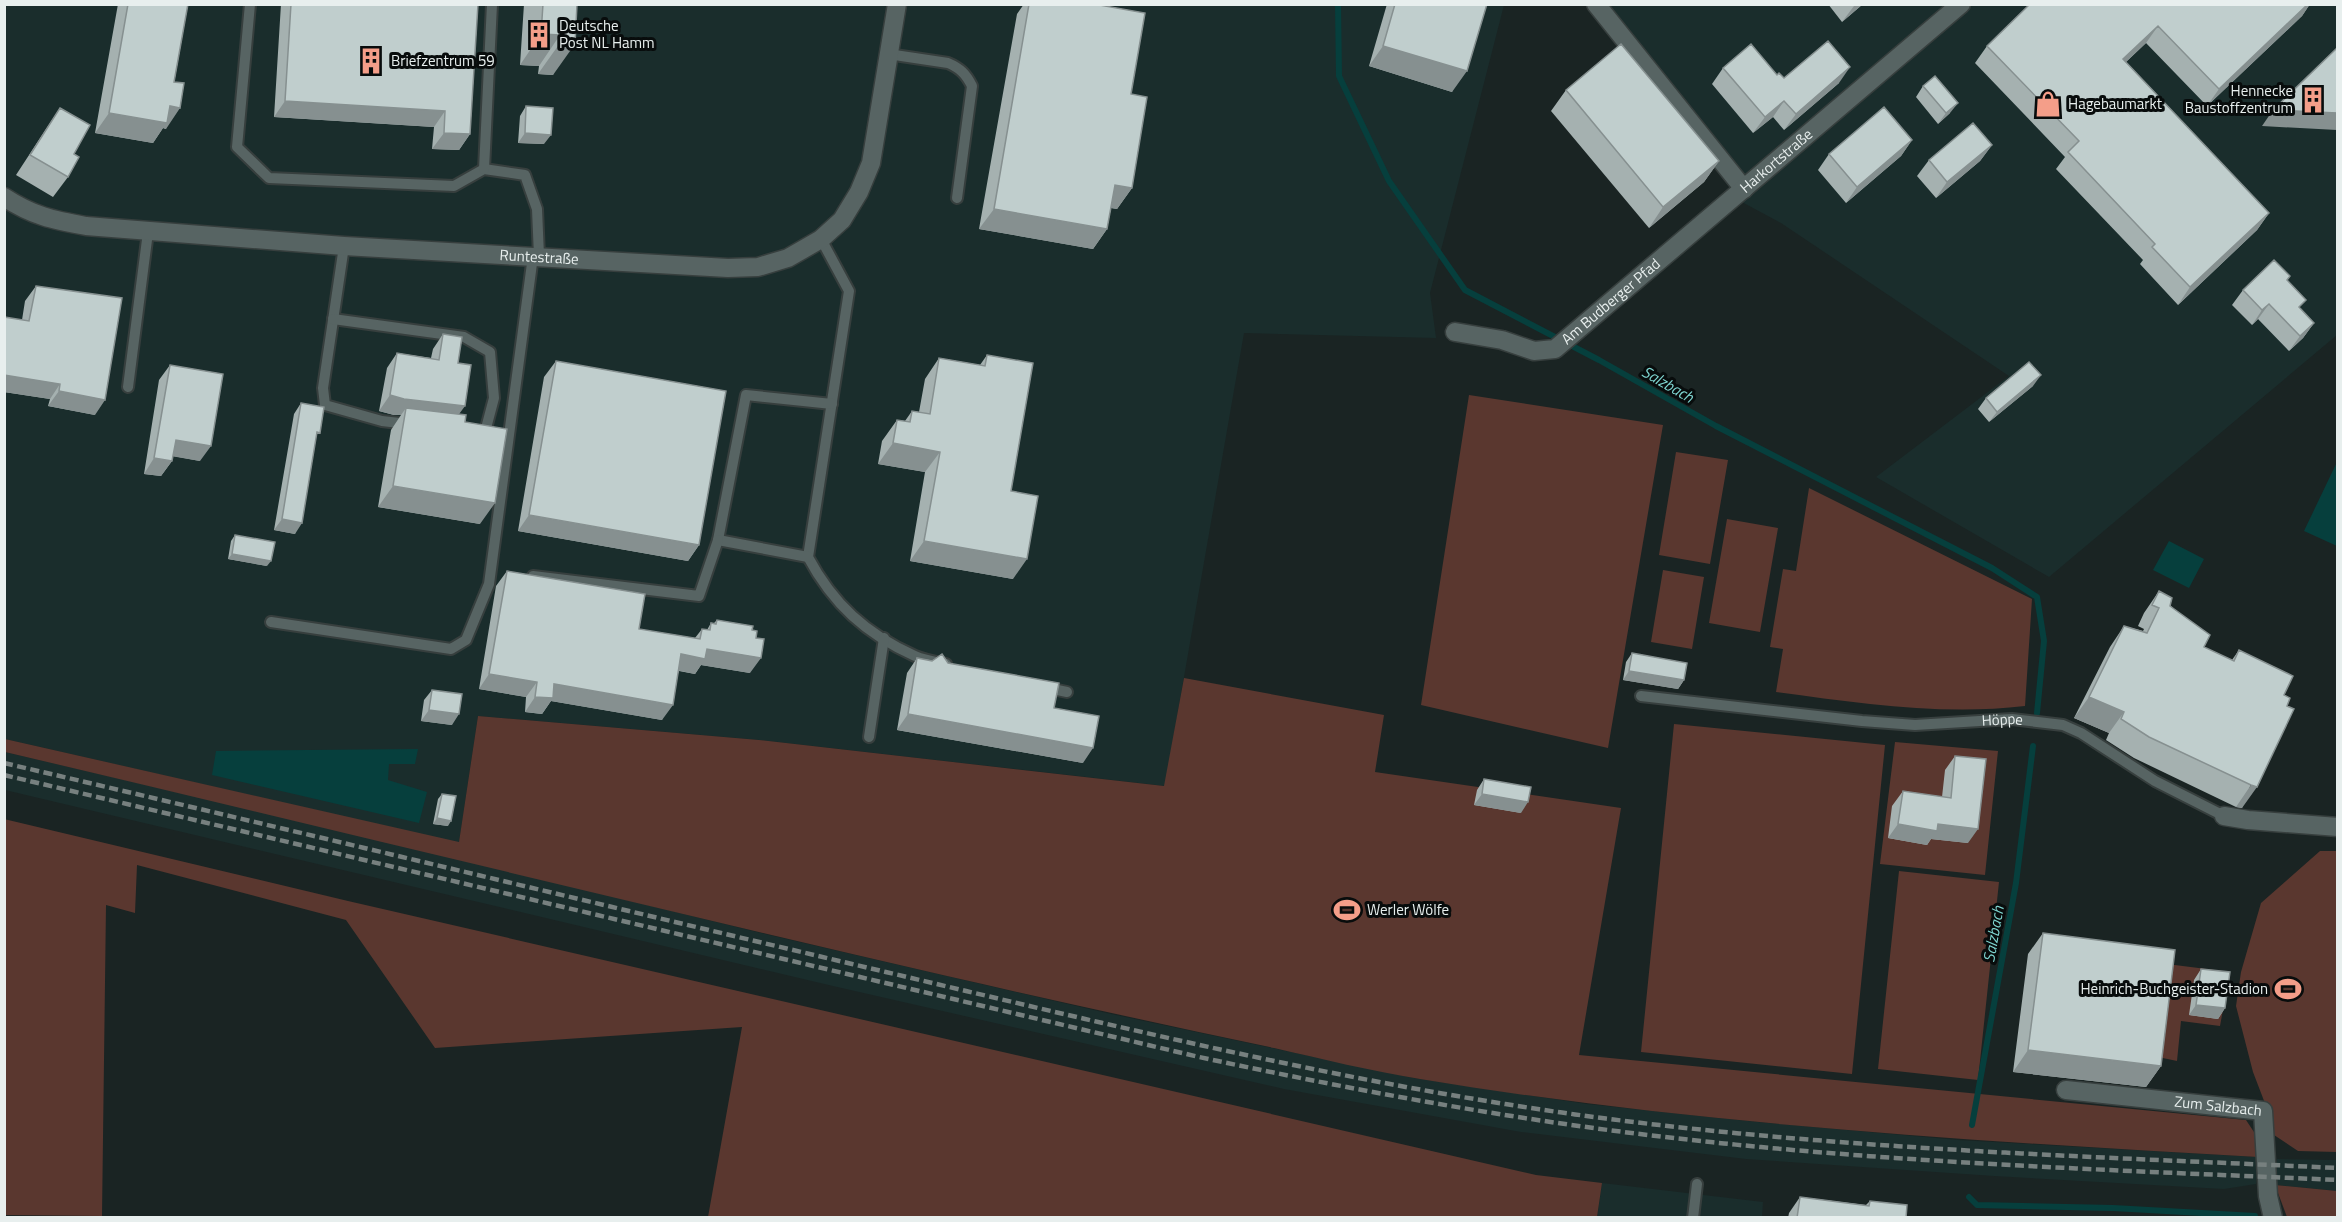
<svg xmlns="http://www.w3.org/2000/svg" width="2342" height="1222" font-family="'Titillium Web',sans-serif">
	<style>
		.built { fill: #1a2d2c }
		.green { fill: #5a372f }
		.water { fill: #063f3d }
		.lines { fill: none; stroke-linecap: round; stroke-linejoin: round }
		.stream { stroke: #063f3d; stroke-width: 6 }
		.service-casing { stroke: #373f3e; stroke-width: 14 }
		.minor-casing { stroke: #373f3e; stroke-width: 21 }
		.service { stroke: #576463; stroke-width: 10 }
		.minor { stroke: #576463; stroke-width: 18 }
		.rail { stroke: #77807f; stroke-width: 4.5; stroke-dasharray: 9 4.5; stroke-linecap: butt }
		.wall { fill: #a5b1b0 }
		.shaded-wall { fill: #869090 }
		.building { fill: #c0cecd; stroke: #869090; stroke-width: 1.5 }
		.labels { text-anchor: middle; stroke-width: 6; stroke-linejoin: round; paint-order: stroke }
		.poi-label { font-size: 15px; fill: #e8efee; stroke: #080c0c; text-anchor: start }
		.street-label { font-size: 15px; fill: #e8efee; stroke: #080c0c }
		.water-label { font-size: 16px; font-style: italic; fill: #7fd6d1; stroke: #080c0c }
	</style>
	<rect width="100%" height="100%" fill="#1a2423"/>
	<path class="built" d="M5 5H1504L1430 293 1436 338 1244 333 1165 786 759 740 478 716 459 843 5 739Z
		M1590 5H2337V335L2049 577 1876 477 2009 376 1781 223 1740 201Z
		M5 752 421 849 765 934 1111 1014 1414 1078 1587 1104 1748 1121 1958 1140 2258 1157 2256 1184 2224 1189 1994 1176 1746 1159 1521 1132 1284 1089 833 986 5 790Z
		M2277 1159 2337 1160V1191L2275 1185Z
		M1602 1183 1763 1202 1762 1217 1597 1218Z"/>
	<path class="green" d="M1469 395 1663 425 1608 748 1421 705Z
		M1676 452 1728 460 1710 564 1659 555Z
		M1809 488 2032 599 2025 706C1943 716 1858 703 1776 692L1783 649 1770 647 1783 569 1796 571Z
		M1727 519 1778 528 1760 632 1709 623Z
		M1663 570 1704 577 1692 649 1651 642Z
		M1184 678 1384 715 1375 772 1621 808 1579 1055 2246 1120 2256 1135 2258 1157C1978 1141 1698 1125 1420 1079 1371 1071 1322 1059 1274 1048 1165 1025 1056 1001 947 976 632 903 319 826 5 752V739L459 842 478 716 759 740 1164 786Z
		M1674 724 1885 745 1852 1074 1641 1052Z
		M1895 742 1998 751 1985 875 1880 864Z
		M4 819 348 901 1536 1175 1602 1183 1597 1217H708L742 1027 435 1048 346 920 137 865 135 913 106 905 102 1216 5 1215Z
		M2320 851H2337V1152L2298 1151 2274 1135 2266 1106 2253 1072 2236 1006 2241 972 2261 903Z
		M1899 871 1999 882 1978 1080 1878 1069Z
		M2167 964 2230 972 2220 1026 2181 1021 2177 1061 2158 1057Z
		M2275 1185 2337 1191V1217H2287Z"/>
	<path class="water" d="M2337 462V546L2304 531Z
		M2169 541 2204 559 2189 588 2153 570Z
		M418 749 415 764H389L388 780 427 792 419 823 212 775 216 751Z"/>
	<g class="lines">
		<path class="stream" d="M1338 4 1339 76 1389 181 1465 290 1599 360 1716 426 1992 568 2037 597 2044 641 2037 713
			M1972 1125 2016 883 2033 746
			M1969 1197 1977 1205 2113 1208 2255 1216"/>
		<g class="service-casing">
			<g id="service">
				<path d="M250 4 237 147 269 178 454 186 484 169 525 175 537 209 539 256"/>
				<path d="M888 54 948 63C960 68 966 74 972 86L957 198"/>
				<path d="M484 169 492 4"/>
				<path d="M821 239 849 291 808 557C833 604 866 634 915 656 924 660 936 662 946 664"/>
				<path d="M344 246 323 388 325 405 382 421 408 424"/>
				<path d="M333 319 464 337 490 352 494 398 485 432 480 431"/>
				<path d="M128 387 148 232"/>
				<path d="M808 557 718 540 746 395 832 404"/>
				<path d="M533 576 699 596 718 540"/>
				<path d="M271 622 451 649 466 640 489 584 533 256"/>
				<path d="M1043 687 1067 692"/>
				<path id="s1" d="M1641 696 1862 721 1915 725 2012 719 2063 725 2081 733 2155 781 2224 816"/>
				<path d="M869 737 884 638"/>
				<path d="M1693 1218 1697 1184"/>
			</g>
		</g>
		<g class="minor-casing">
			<g id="minor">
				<path d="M1596 4 1744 189"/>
				<path id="s2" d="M4 197C33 216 53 220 86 226L344 246 728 268 758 267 788 258 821 239 842 220 859 192 871 163 897 4"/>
				<path id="s3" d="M1455 332 1502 340 1534 351 1555 349 1961 4"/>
				<path d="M2224 816 2248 820 2338 827"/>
				<path id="s4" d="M2066 1090 2263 1111 2268 1196 2273 1218"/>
			</g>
		</g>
		<use href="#service" class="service"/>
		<use href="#minor" class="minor"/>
		<path class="rail" d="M4 763C287 829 569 897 852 964 1069 1015 1285 1069 1505 1104 1780 1148 2060 1155 2338 1168
			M4 775 1199 1057C1354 1090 1508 1119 1665 1137 1888 1163 2113 1170 2338 1180"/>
	</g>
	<path class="wall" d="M118 4H188L166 129 163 128 153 143 95 133Z
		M281 4H478L470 134 459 150 432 149 434 127 274 117Z
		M524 4H577L553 75 538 74 539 66 520 65Z
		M1024 4H1094L1131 94 1132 188 1117 209 1111 208 1107 229 1093 249 979 229 1017 14Z
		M1387 4H1487L1452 92 1369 66Z
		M1828 4H1863L1842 22Z
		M2030 4H2310L2302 16 2207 106 2146 43 2126 62 2269 213 2257 230 2178 305 2140 264 2143 260 2056 169 2065 157 1975 63 1987 46Z
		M1723 68 1777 75 1784 78 1839 83 1784 130 1773 117 1753 133 1712 84Z
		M1923 86 1950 113 1938 124 1916 97Z
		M1566 90 1719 161 1704 182 1649 228 1551 111Z
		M526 106 544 144 518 143 520 116Z
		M60 108 74 154 68 177 53 197 16 175 46 129Z
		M1912 140 1901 156 1846 203 1818 170 1829 154Z
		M1992 145 1980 161 1936 198 1917 176 1929 160Z
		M2287 280 2300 309 2314 323 2303 338 2289 351 2258 319 2252 325 2232 305 2243 290Z
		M36 286 95 415 48 406 50 399 4 392V317L22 320 25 301Z
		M443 334 458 363 459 414 465 422 480 524 378 507 391 430 401 415H394L379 411 387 368 397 353 431 358 433 349Z
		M987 355 1011 491 1013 579 910 561 925 472 878 464 882 441 897 420 905 421 912 411 919 412 925 379 939 358 980 365Z
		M556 361 699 545 688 561 518 531 544 377Z
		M170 365 200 461 173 456 172 461 161 476 144 474 159 380Z
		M2033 386 1989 422 1978 409 1986 398Z
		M301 403 316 438 295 534 274 530 294 414Z
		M235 535 267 566 228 559 231 541Z
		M507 571 639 629 695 638 702 629 707 630 711 623H714L717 620 750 673 701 665 695 674 679 671 662 720 551 701 542 714 525 712 526 697 479 689 496 586Z
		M2159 591 2204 647 2232 660 2239 650 2284 695 2242 808 2236 807 2134 758 2106 740 2109 733 2074 718 2110 647 2124 626 2143 631 2144 629 2138 626 2144 613Z
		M1632 653 1684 680 1678 689 1623 680 1626 662Z
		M917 658 948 663 1054 708 1083 763 897 730 907 673Z
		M432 690 452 725 421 721 424 700Z
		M1955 756 1968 843 1931 839 1927 845 1888 838 1892 806 1903 791 1942 797 1945 770Z
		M1484 779 1521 813 1474 805 1477 790Z
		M442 794 448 826 433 824 438 799Z
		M2043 933 2161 1066 2146 1087 2013 1072 2028 954Z
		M2201 969 2225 1008 2218 1019 2189 1015 2194 980Z
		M1800 1197 1866 1205 1870 1201 1906 1218H1788L1789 1213Z"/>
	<path class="shaded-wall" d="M1856 4H1863L1842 22 1854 6Z
		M2308 4H2310L2302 16 2207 106 2219 89Z
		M2158 26 2146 43 2111 76 2123 59Z
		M541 34 560 35 539 66 520 65Z
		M560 43 575 44 553 75 538 74Z
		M1383 46 1467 71 1452 92 1369 66Z
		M1850 67 1839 83 1784 130 1796 114Z
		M285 101 445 111 434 127 274 117Z
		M1784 101 1773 117 1753 133 1765 117Z
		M1958 103 1950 113 1938 124 1946 113Z
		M170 106 180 108 166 129 163 128 153 143 95 133 109 113Z
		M2273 110 2337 113V130L2262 126Z
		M444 133 470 134 459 150 432 149Z
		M525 133 551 135 544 144 518 143Z
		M1912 140 1901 156 1846 203 1857 187Z
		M1992 145 1980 161 1936 198 1947 182Z
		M1719 161 1704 182 1649 228 1663 207Z
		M1115 185 1132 188 1117 209 1100 206Z
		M994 209 1107 229 1093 249 979 229Z
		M2269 213 2257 230 2178 305 2190 287Z
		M2269 304 2258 319 2252 325 2262 310Z
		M2314 323 2303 338 2289 351 2300 336Z
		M4 375 60 384 50 399 4 392Z
		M2041 375 2033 386 1989 422 1997 412Z
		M59 391 105 400 95 415 48 406Z
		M390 395 465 406 454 421 406 408 401 415H394L379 411Z
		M176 440 211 446 200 461 165 455Z
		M893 443 940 452 925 472 878 464Z
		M154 458 172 461 161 476 144 474Z
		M393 486 495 503 480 524 378 507Z
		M529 515 699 545 688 561 518 531Z
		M282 519 302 523 295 534 274 530Z
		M924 541 1027 559 1013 579 910 561Z
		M232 554 271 561 267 566 228 559Z
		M707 649 761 658 750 673 701 665 695 674 671 669 681 654Z
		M1629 671 1684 680 1678 689 1623 680Z
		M489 674 537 682 526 697 479 689Z
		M554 684 673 705 662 720 551 701 542 714 525 712 535 697Z
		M2089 697 2124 712 2109 733 2074 718Z
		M429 710 459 714 452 725 421 721Z
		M908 714 1093 748 1083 763 897 730Z
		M2251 785 2257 787 2242 808 2236 807Z
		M1482 794 1528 802 1521 813 1474 805Z
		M437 818 451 821 448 826 433 824Z
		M1898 824H1938L1978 829 1968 843 1931 839 1927 845 1888 838Z
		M2196 1005 2225 1008 2218 1019 2189 1015Z
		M2028 1050 2161 1066 2146 1087 2013 1072Z"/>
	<path class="building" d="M128 4H188L174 82 184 83 180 108 170 106 167 123 109 113Z
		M291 4H478L470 134 444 133 445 111 285 101Z
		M543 4H577L575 44 560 43V35L541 34Z
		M1029 4H1094L1145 13 1131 94 1147 97 1132 188 1115 185 1107 229 994 209Z
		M1395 4H1487L1467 71 1383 46Z
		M2030 4H2308L2219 89 2158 26 2123 59 2269 213 2190 287 2152 247 2155 244 2068 152 2079 141 1987 46Z
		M1828 41 1850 67 1796 114 1784 101 1765 117 1723 68 1751 44 1777 75 1779 73 1784 78Z
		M1621 44 1719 161 1663 207 1566 90Z
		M2337 48V113L2273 110Z
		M1935 76 1958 103 1946 113 1923 86Z
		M526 106 553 108 551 135 525 133Z
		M1884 107 1912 140 1857 187 1829 154Z
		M60 108 90 125 74 154 79 157 68 177 30 155Z
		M1973 123 1992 145 1947 182 1929 160Z
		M2274 260 2290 276 2287 280 2306 300 2299 307 2314 323 2300 336 2269 304 2262 310 2243 290Z
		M36 286 122 298 105 400 59 391 60 384 4 375V317L29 321Z
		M443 334 462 337 458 363 471 365 465 406 404 399 390 395 397 353 439 360Z
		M987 355 1033 363 1011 491 1038 496 1027 559 924 541 940 452 893 443 897 420 910 422 912 411 930 414 939 358 985 366Z
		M556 361 726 391 699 545 529 515Z
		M2029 362 2041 375 1997 412 1986 398Z
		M170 365 223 374 211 446 176 440 172 461 154 458Z
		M301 403 324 407 320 433 317 432 302 523 282 519Z
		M406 408 466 415 465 422 507 429 495 503 393 486Z
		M235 535 275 542 271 561 232 554Z
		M507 571 645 594 639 629 700 639 702 629 710 630 711 623 716 624 717 620 753 626 752 630 757 631 756 638 764 639 761 658 707 649 705 659 681 654 673 705 554 684 553 698 535 697 537 682 489 674Z
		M2159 591 2172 598 2170 606 2210 635 2204 647 2234 661 2239 650 2293 676 2284 695 2290 698 2287 706 2294 709 2257 787 2251 785 2149 737 2121 719 2124 712 2089 697 2124 626 2147 633 2159 608 2152 605Z
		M1632 653 1687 663 1684 680 1629 671Z
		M942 654 948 663 1059 683 1054 708 1099 716 1093 748 908 714 917 658 932 661Z
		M432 690 462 694 459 714 429 710Z
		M1955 756 1986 759 1978 829 1938 824 1937 831 1898 824 1903 791 1951 798Z
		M1484 779 1531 787 1528 802 1482 794Z
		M442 794 456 796 451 821 437 818Z
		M2043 933 2175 950 2161 1066 2028 1050Z
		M2201 969 2230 972 2225 1008 2196 1005Z
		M1800 1197 1869 1206 1870 1201 1907 1205 1906 1218H1797Z"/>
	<defs>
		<g id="building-bare" transform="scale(2.07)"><path d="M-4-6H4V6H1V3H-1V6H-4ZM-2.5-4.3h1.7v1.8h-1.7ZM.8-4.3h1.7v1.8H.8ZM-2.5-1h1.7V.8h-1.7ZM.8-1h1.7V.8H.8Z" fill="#f49e89" stroke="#080c0c" stroke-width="2.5" paint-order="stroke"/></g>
		<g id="shop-bare" transform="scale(2.07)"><path d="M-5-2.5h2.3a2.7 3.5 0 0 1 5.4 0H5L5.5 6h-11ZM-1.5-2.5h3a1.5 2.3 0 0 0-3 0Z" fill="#f49e89" stroke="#080c0c" stroke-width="2.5" paint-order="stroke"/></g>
		<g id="stadium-bare" transform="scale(2.07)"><path d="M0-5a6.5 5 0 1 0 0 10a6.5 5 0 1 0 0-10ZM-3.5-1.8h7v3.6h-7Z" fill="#f49e89" stroke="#080c0c" stroke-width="2.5" paint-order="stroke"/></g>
	</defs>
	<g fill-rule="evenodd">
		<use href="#building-bare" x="539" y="35"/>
		<use href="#building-bare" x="371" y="61"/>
		<use href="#building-bare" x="2313" y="100"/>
		<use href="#shop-bare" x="2048" y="104"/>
		<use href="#stadium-bare" x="1347" y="910"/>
		<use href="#stadium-bare" x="2288" y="989"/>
	</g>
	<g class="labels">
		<g class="poi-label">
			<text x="559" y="31">Deutsche<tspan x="559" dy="17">Post NL Hamm</tspan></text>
			<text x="391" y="66">Briefzentrum 59</text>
			<text x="2293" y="96" text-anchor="end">Hennecke<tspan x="2293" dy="17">Baustoffzentrum</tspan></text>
			<text x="2068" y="109">Hagebaumarkt</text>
			<text x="1367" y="915">Werler Wölfe</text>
			<text x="2268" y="994" text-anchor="end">Heinrich-Buchgeister-Stadion</text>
		</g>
		<g class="street-label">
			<text dy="5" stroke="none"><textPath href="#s3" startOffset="393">Harkortstraße</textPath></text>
			<text dy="5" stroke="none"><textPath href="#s2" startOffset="542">Runtestraße</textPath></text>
			<text dy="5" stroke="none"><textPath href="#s3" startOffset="176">Am Budberger Pfad</textPath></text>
			<text dy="5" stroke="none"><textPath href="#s1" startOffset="363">Höppe</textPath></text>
			<text dy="5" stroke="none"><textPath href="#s4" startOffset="153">Zum Salzbach</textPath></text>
		</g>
		<g class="water-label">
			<text transform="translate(1668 384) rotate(30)" y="6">Salzbach</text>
			<text transform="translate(1993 934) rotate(-80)" y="6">Salzbach</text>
		</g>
	</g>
	<rect width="2342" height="1222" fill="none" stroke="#e8efee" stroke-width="12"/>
</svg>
